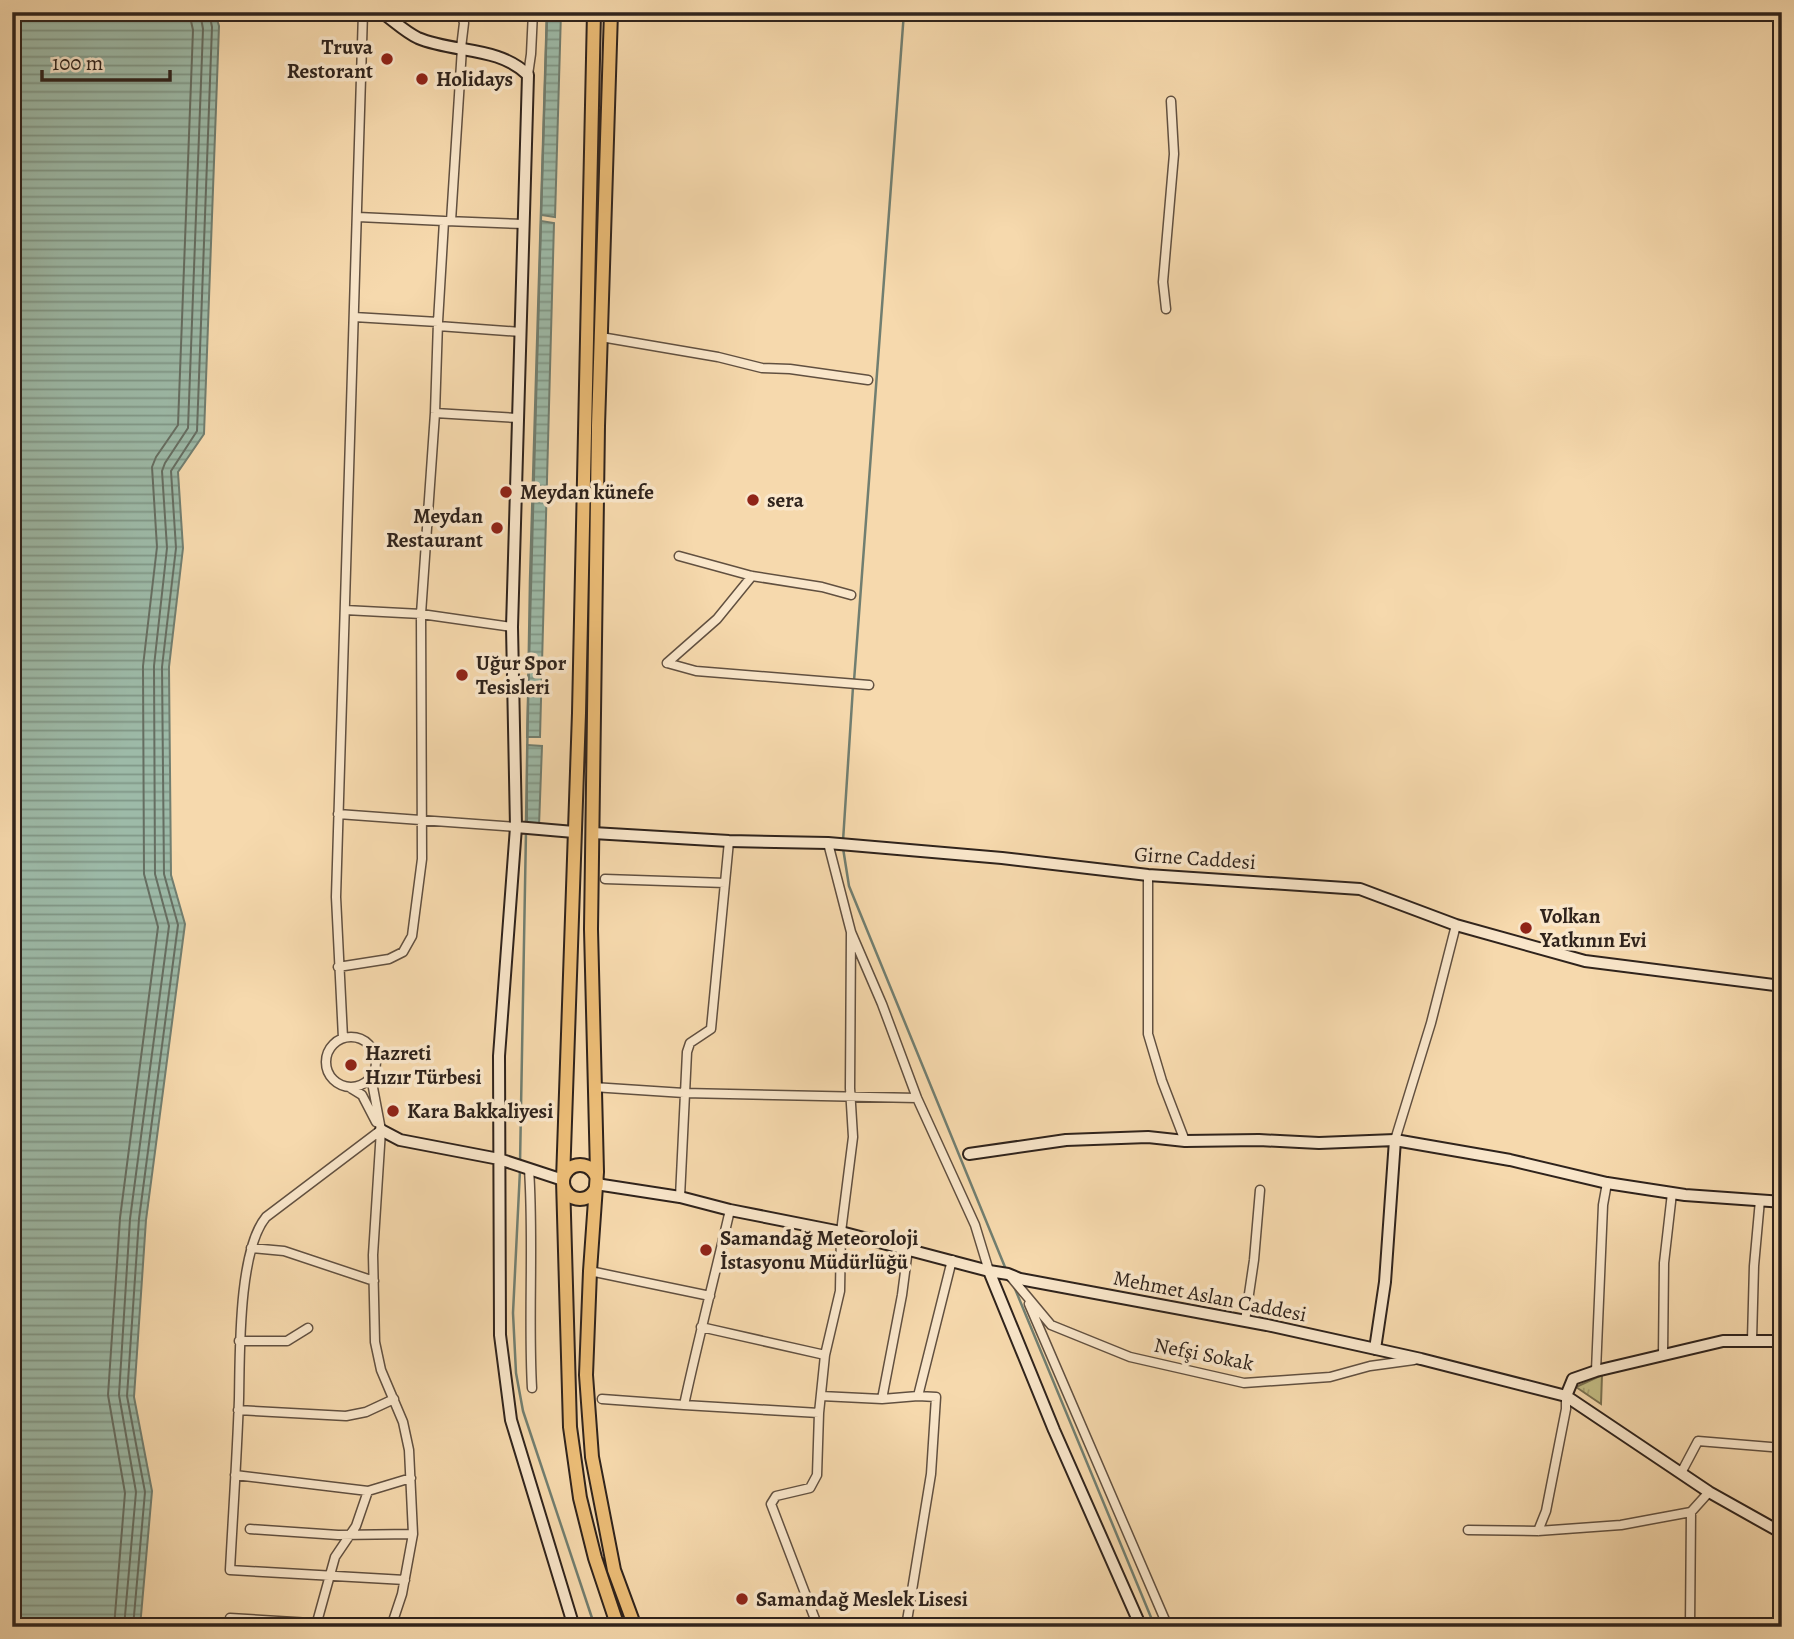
<svg xmlns="http://www.w3.org/2000/svg" width="1794" height="1639" font-family="Alegreya,serif">
	<style>
		.grass { fill: url(#grass-tufts); stroke: #797050; stroke-width: 2 }
		.water { fill: url(#water-rules); stroke: #717e70; stroke-width: 2 }
		.lines { fill: none; stroke-linecap: round; stroke-linejoin: round }
		.shore { stroke: #666e62; stroke-width: 2 }
		.stream { stroke: #717e70; stroke-width: 2.5 }
		.street-casing { stroke: #615040; stroke-width: 11 }
		.secondary-casing { stroke: #2f231c; stroke-width: 14 }
		.primary-casing { stroke: #2f231c; stroke-width: 16 }
		.street { stroke: #f9e6ca; stroke-width: 8 }
		.secondary { stroke: #f9e6ca; stroke-width: 10 }
		.primary { stroke: #ebbc76; stroke-width: 12 }
		.poi-dot { fill: #8f2418; stroke: #f9e6ca; stroke-width: 2.5 }
		.labels { text-anchor: middle; stroke-width: 7; stroke-linejoin: round; paint-order: stroke }
		.poi-label { font-size: 21px; font-weight: bold; fill: #2f231c; stroke: #f9e6ca; text-anchor: start }
		.street-label { font-size: 21px; fill: #2f231c; stroke: #f9e6ca }
	</style>
	<defs>
		<pattern id="grass-tufts" width="24" height="20" patternUnits="userSpaceOnUse" patternTransform="scale(1.75)"><rect width="24" height="20" fill="#c3bd85"/><path d="M3 7l-1-3M5 7V3M7 7l1-3M15 17l-1-3M17 17v-4M19 17l1-3" fill="none" stroke="#a8a272"/></pattern>
		<pattern id="water-rules" width="6" height="5" patternUnits="userSpaceOnUse" patternTransform="scale(1.75)"><rect width="6" height="5" fill="#9dbaa8"/><path d="M0 2.5h6" fill="none" stroke="#809788"/></pattern>
	</defs>
	<rect width="100%" height="100%" fill="#f6d9ad"/>
	<filter id="stains"><feTurbulence type="fractalNoise" baseFrequency=".00286" numOctaves="4"/><feColorMatrix values="0 0 0 0 .2 0 0 0 0 .09 0 0 0 0 .02 0 0 0 .5 -.17"/></filter>
	<radialGradient id="worn" r=".72"><stop offset=".6" stop-color="#630" stop-opacity="0"/><stop offset="1" stop-color="#630" stop-opacity=".3"/></radialGradient>
	<path class="grass" d="M1602 1375 1601 1404 1576 1387Z"/>
	<path class="water" d="M12 12H215L219 26 204 434 178 472 183 548 169 667 171 875 185 924 146 1220 134 1397 152 1491 140 1627H12Z
		M547 12H561L555 217 541 215Z
		M541 221 554 223 540 737H527Z
		M527 745 542 746 539 826H527Z"/>
	<g class="lines">
		<path class="shore" d="M114 1627 125 1493 108 1395 120 1218 158 927 144 874 143 666 157 547 152 467 156 457 178 425 193 30 189 12
			M124 1627 136 1492 119 1395 130 1219 169 926 155 874 154 666 167 548 162 471 165 463 188 428 203 29 200 12
			M133 1627 145 1492 127 1396 139 1219 178 925 164 874 162 667 176 548 171 471 197 431 212 27 209 12"/>
		<path class="stream" d="M854 681 904 12
			M526 824 530 581 547 12
			M843 841 853 687
			M843 848 849 886 1007 1272
			M520 1164 526 831
			M520 1170 513 1313 516 1373 523 1411 595 1627
			M1013 1284 1155 1627"/>
		<g class="street-casing">
			<path id="street" d="M461 12 464 23 461 48
				M528 75 531 54 533 12
				M358 217 444 221 438 322
				M446 221 524 224
				M451 221 462 48
				M1166 309 1163 282 1174 154 1171 101
				M438 326 521 332
				M601 337 718 357 762 368 790 369 868 380
				M435 413 518 418
				M679 556 752 576 822 587 851 595
				M345 610 421 614 512 627
				M667 663 696 671 869 685
				M667 663 717 619 752 576
				M338 814 516 827
				M828 843 851 932 882 1004 917 1098 975 1225 989 1271
				M1148 875V1034L1162 1081 1185 1141
				M605 879 725 883
				M338 967 389 959 403 952 412 936 422 859 421 614 435 413 438 322 354 317
				M326 1062a25 25 0 1 1 50 0a25 25 0 1 1-50 0Z
				M343 1038 336 897 363 12
				M371 1077 381 1130 373 1255 375 1342 381 1370 403 1422 409 1450 413 1534 402 1594 391 1627
				M349 1087 362 1095 376 1122
				M593 1087 684 1093 917 1098
				M381 1130 266 1217C238 1251 240 1354 239 1399 237 1456 233 1513 230 1570L405 1580
				M1395 1140 1431 1023 1456 925
				M529 1169C534 1242 528 1315 532 1388
				M680 1197 687 1052 690 1043 711 1029 729 841
				M251 1248 284 1251 374 1281
				M590 1271 710 1296
				M1010 1276 1051 1325 1130 1357 1244 1383 1330 1377 1370 1366 1414 1360
				M1029 1304 1168 1627
				M1245 1321 1254 1260 1260 1190
				M701 1327 825 1355 840 1291 841 1232 853 1137 850 1088 851 932
				M1752 1340 1754 1266 1760 1200
				M239 1341H287L308 1328
				M1663 1355 1664 1263 1672 1193
				M1596 1371 1603 1205 1607 1183
				M821 1396 882 1399 918 1396 952 1260
				M602 1399 684 1405C698 1340 715 1275 730 1210
				M882 1399 902 1295 908 1249
				M684 1405 819 1413 825 1355
				M238 1410 346 1416 366 1412 394 1399
				M1681 1473 1698 1441 1782 1448
				M235 1475 368 1491 411 1478
				M250 1529 338 1535 413 1534
				M1468 1530 1538 1531 1621 1525 1691 1512 1709 1492
				M1538 1531 1546 1511 1566 1409V1396
				M230 1618 376 1627
				M317 1622 335 1557 356 1526 368 1491
				M818 1627 771 1504 776 1496 810 1488 817 1475 819 1413
				M906 1627 931 1474 936 1397 918 1396
				M1690 1627 1691 1512"/>
		</g>
		<g class="secondary-casing">
			<path id="secondary" d="M381 12C393 20 405 32 418 38 453 53 499 46 528 75L512 627 516 827 499 1056 500 1335 511 1420 574 1627
				M516 827 574 832
				M593 833 729 841 828 843 1002 858 1148 875 1360 889 1456 925 1585 961 1782 986
				M381 1130 400 1140 499 1159 563 1180
				M969 1154 1066 1140 1148 1137 1185 1141 1259 1140 1319 1143 1395 1140 1510 1160 1607 1183 1685 1195 1782 1202
				M596 1184 680 1197 730 1210 841 1232 989 1271 1008 1274 1020 1279 1267 1325 1421 1359 1566 1396 1709 1492 1782 1533
				M989 1271 1054 1430 1141 1627
				M1375 1349 1385 1282 1395 1140
				M1566 1396 1573 1379 1596 1371 1723 1341H1782"/>
		</g>
		<g class="primary-casing">
			<path id="primary" d="M594 12 579 713 563 1180 570 1427 580 1498 595 1558 618 1627
				M611 12 598 426 591 929 597 1172 590 1271 586 1375 592 1457 614 1570 635 1627
				M563 1182a17 17 0 1 1 34 0a17 17 0 1 1-34 0Z"/>
		</g>
		<use href="#street" class="street"/>
		<use href="#secondary" class="secondary"/>
		<use href="#primary" class="primary"/>
	</g>
	<g class="poi-dot">
		<circle cx="387" cy="59" r="7"/>
		<circle cx="422" cy="79" r="7"/>
		<circle cx="506" cy="492" r="7"/>
		<circle cx="753" cy="500" r="7"/>
		<circle cx="497" cy="528" r="7"/>
		<circle cx="462" cy="675" r="7"/>
		<circle cx="1526" cy="928" r="7"/>
		<circle cx="351" cy="1065" r="7"/>
		<circle cx="393" cy="1111" r="7"/>
		<circle cx="706" cy="1250" r="7"/>
		<circle cx="742" cy="1599" r="7"/>
	</g>
	<g class="labels">
		<g class="poi-label">
			<text x="373" y="54" text-anchor="end">Truva<tspan x="373" dy="24">Restorant</tspan></text>
			<text x="436" y="86">Holidays</text>
			<text x="520" y="499">Meydan künefe</text>
			<text x="767" y="507">sera</text>
			<text x="483" y="523" text-anchor="end">Meydan<tspan x="483" dy="24">Restaurant</tspan></text>
			<text x="476" y="670">Uğur Spor<tspan x="476" dy="24">Tesisleri</tspan></text>
			<text x="1540" y="923">Volkan<tspan x="1540" dy="24">Yatkının Evi</tspan></text>
			<text x="365" y="1060">Hazreti<tspan x="365" dy="24">Hızır Türbesi</tspan></text>
			<text x="407" y="1118">Kara Bakkaliyesi</text>
			<text x="720" y="1245">Samandağ Meteoroloji<tspan x="720" dy="24">İstasyonu Müdürlüğü</tspan></text>
			<text x="756" y="1606">Samandağ Meslek Lisesi</text>
		</g>
		<g class="street-label">
			<text transform="translate(1195 858) rotate(4)" y="7">Girne Caddesi</text>
			<text transform="translate(1210 1296) rotate(11)" y="7">Mehmet Aslan Caddesi</text>
			<text transform="translate(1204 1354) rotate(11)" y="7">Nefşi Sokak</text>
		</g>
	</g>
	<rect width="1794" height="1639" fill="none" stroke="#f6d9ad" stroke-width="42"/>
	<rect x="14" y="14" width="1766" height="1611" fill="none" stroke="#2f231c" stroke-width="3.5"/>
	<rect x="21" y="21" width="1752" height="1597" fill="none" stroke="#2f231c" stroke-width="2"/>
	<path d="M42 70v10h128v-10" fill="none" stroke="#2f231c" stroke-width="3.5"/>
	<text x="52" y="70" font-size="21" fill="#2f231c" stroke="#f9e6ca" stroke-width="5" paint-order="stroke">100 m</text>
	<rect width="100%" height="100%" filter="url(#stains)"/>
	<rect width="100%" height="100%" fill="url(#worn)"/>
</svg>
